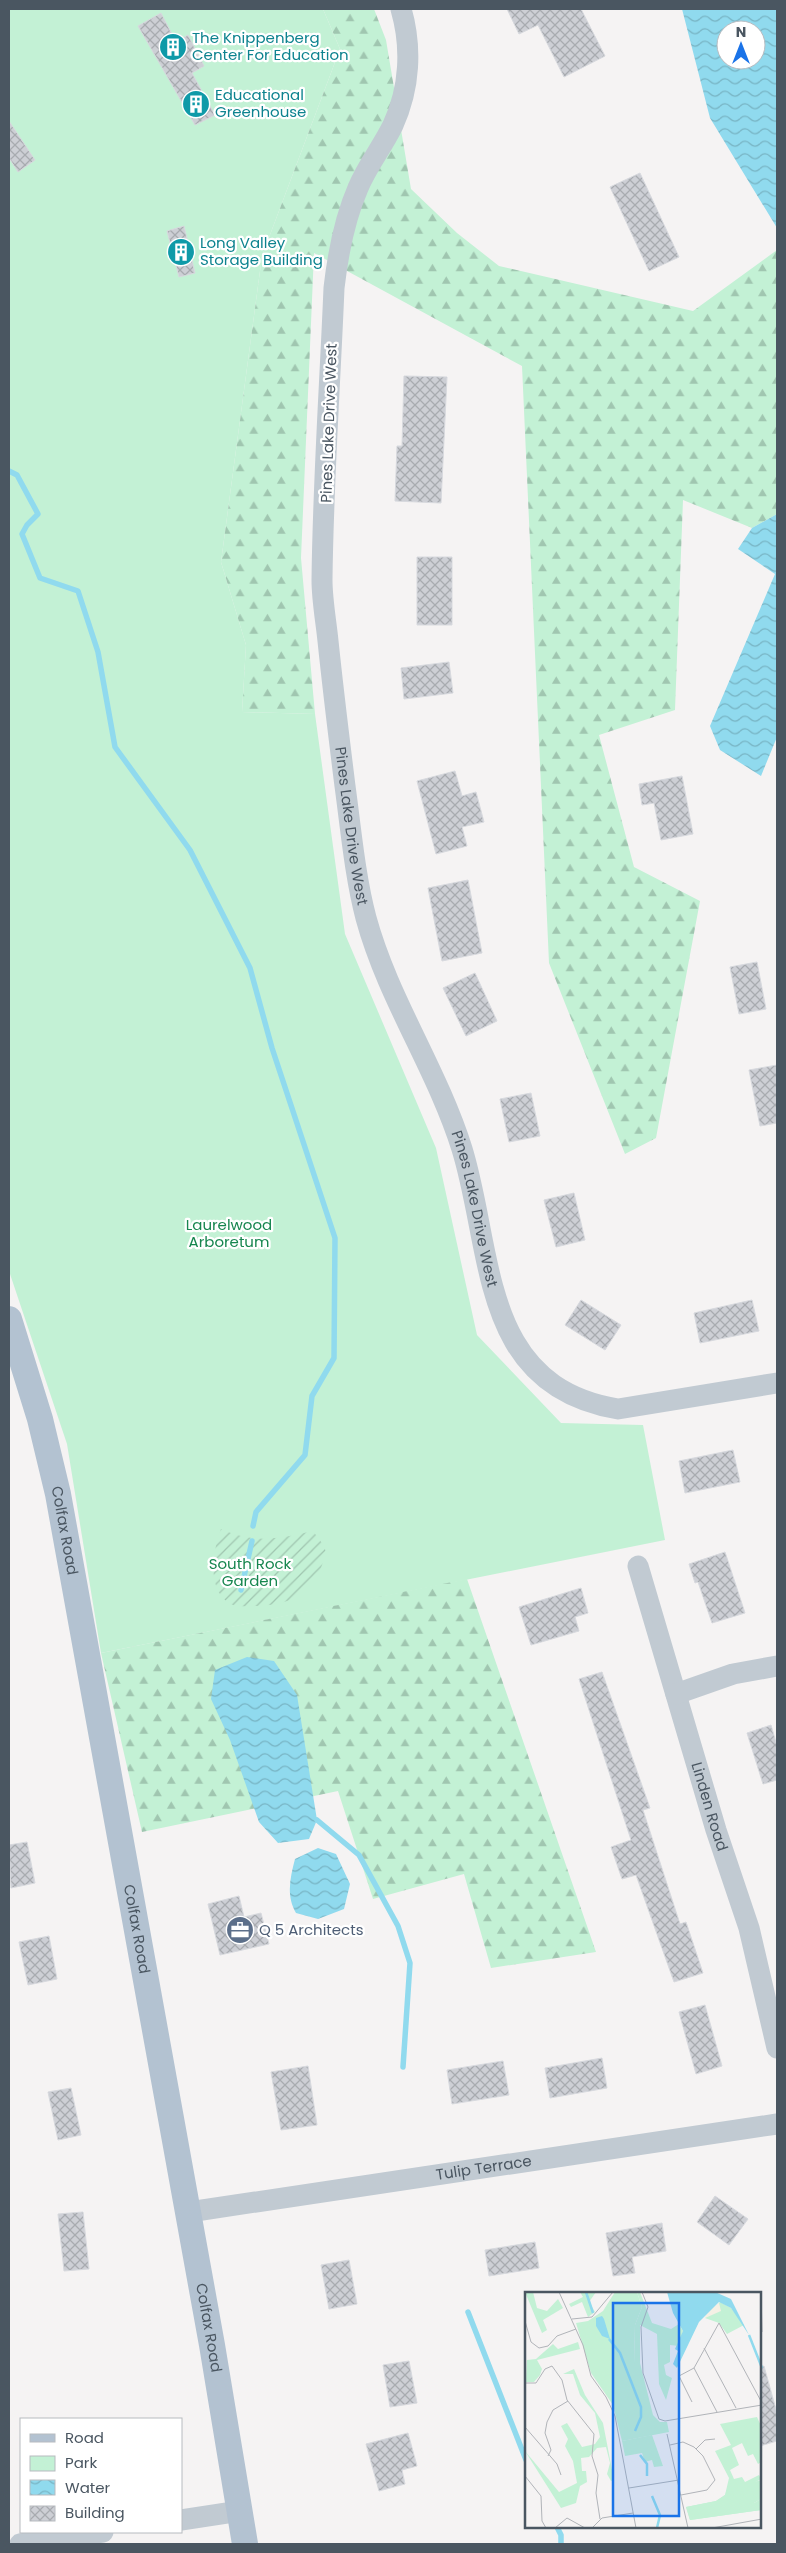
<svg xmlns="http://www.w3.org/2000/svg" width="786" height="2553" font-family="Poppins,sans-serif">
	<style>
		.green { fill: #c3f1d5 }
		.forest { fill: url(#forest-firs) }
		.garden { fill: url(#garden-furrows) }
		.water { fill: url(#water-waves); fill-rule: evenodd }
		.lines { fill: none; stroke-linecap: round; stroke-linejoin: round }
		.stream { stroke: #90daee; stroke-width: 5.5 }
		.building { fill: url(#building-cross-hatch); stroke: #d7d9de }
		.minor { stroke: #c1cad2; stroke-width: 21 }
		.major { stroke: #b3c2d1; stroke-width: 26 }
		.labels { text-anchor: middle; stroke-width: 4.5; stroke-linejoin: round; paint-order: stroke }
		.culture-label { font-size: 15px; fill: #0d838f; stroke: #fff; text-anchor: start }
		.street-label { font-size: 15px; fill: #4a5661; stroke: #fff }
		.park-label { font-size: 15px; fill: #17864f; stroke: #fff }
		.service-label { font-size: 15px; fill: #4e5e75; stroke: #fff; text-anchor: start }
		.inset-river { fill: none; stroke: #90daee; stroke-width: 2.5 }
		.inset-road { fill: none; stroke: #b1b4b9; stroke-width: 1 }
		.view { fill: #1a73e8; fill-opacity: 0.15; stroke: #1a73e8; stroke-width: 2.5 }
		.inset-edge { fill: none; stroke: #4a5661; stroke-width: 2.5 }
	</style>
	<defs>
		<pattern id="forest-firs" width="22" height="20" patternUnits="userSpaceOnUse" patternTransform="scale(1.25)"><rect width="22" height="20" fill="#c3f1d5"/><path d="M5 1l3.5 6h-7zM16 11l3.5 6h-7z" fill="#a0c6b0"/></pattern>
		<pattern id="garden-furrows" width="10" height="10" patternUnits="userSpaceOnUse" patternTransform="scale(1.25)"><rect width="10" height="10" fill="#c3f1d5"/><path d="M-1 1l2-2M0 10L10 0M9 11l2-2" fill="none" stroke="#a0c6b0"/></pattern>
		<pattern id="water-waves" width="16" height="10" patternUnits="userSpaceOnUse" patternTransform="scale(1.25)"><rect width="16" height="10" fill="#90daee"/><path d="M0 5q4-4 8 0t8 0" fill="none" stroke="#78b4c4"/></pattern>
		<pattern id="building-cross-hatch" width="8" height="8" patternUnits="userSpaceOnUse" patternTransform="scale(1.25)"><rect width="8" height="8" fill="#cdcfd5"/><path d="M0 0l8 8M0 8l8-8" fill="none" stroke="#a8abb0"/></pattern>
	</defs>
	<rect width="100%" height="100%" fill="#f5f3f3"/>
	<path class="green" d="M9 9H323L340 49 262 256 221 562 246 645 242 712 315 714 345 934 436 1148 477 1335 561 1423 643 1425 665 1540 101 1653 67 1444 9 1271Z"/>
	<path class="forest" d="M323 9H374L386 40 411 189 457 233 499 266 693 311 777 250V514L752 528 683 500 675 710 599 735 634 867 700 901 656 1138 625 1154 549 963 522 366 314 253 301 558 315 714 242 712 246 645 221 562 262 256 340 49Z
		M467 1579 596 1952 491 1968 464 1874 373 1899 338 1791 142 1832 101 1653Z"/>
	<path class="garden" d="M221 1529C254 1544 278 1539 313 1531 318 1538 326 1546 326 1554 325 1558 323 1562 322 1565 312 1596 287 1605 256 1606 249 1606 240 1607 233 1605 205 1593 213 1550 221 1529Z"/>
	<path class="water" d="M682 9H777V228L710 118ZM726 30H756V60H726Z
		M777 514V737L761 776 720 750 710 726 775 574 738 549 752 528Z
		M247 1657 274 1661 297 1695 317 1820 309 1839 278 1843 259 1822 230 1740 211 1699 215 1670Z
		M318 1848 336 1854 350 1884 344 1909 318 1919 296 1913C286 1896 290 1878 295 1859Z"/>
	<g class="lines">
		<path class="stream" d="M9 471 17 475 38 514 27 525 22 534 40 578 78 591 98 652 115 747 190 850 250 968 272 1048 335 1238 334 1358 312 1396 305 1455 256 1512 253 1526
			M241 1590 252 1541
			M317 1820 359 1855 398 1926 410 1963 403 2067
			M468 2312 526 2460
			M557 2527 561 2535V2544"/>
	</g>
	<path class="building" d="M507 9H581L605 56 564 77 538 25 519 34Z
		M161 13 176 42 188 35 204 66 192 73 215 115 195 125 138 26Z
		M9 121 35 160 18 172 9 158Z
		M640 173 679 257 649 271 610 187Z
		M184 226 195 273 179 277 167 231Z
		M404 376 447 377 441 503 395 501 397 446H402Z
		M417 557H452V625H417Z
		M449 662 453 693 404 699 401 668Z
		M455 771 462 796 476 792 484 822 462 827 467 846 436 854 417 781Z
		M682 776 693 834 661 840 654 803 642 805 639 784Z
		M468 880 482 953 442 961 428 888Z
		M757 962 766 1009 739 1014 730 967Z
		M475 973 497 1021 466 1036 443 988Z
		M777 1065V1123L760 1126 749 1070Z
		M531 1093 540 1136 509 1142 500 1099Z
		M574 1193 585 1240 556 1247 544 1200Z
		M581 1300 621 1325 605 1350 565 1325Z
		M752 1300 759 1331 700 1343 694 1313Z
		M733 1450 740 1482 685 1493 679 1461Z
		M725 1552 745 1613 712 1623 698 1582 695 1583 689 1564Z
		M581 1588 588 1613 575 1617 579 1631 531 1645 519 1607Z
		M602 1672 650 1808 643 1810 680 1924 686 1922 703 1973 674 1982 636 1875 622 1879 611 1847 631 1840 579 1679Z
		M771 1725 777 1746V1780L763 1784 747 1733Z
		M27 1842 35 1883 11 1888 9 1845Z
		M239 1896 244 1917 261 1913 269 1944 220 1955 208 1904Z
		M49 1936 57 1979 28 1985 19 1942Z
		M705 2005 722 2066 696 2074 679 2012Z
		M602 2058 607 2088 550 2098 545 2068Z
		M503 2061 509 2095 452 2104 447 2070Z
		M308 2066 317 2125 281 2130 271 2072Z
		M71 2088 81 2135 58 2140 48 2092Z
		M715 2196 748 2219 729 2245 697 2222Z
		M83 2212 89 2269 64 2271 58 2214Z
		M662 2223 666 2251 632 2257 635 2273 613 2276 606 2233Z
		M535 2242 539 2268 489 2276 485 2250Z
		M349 2260 357 2304 329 2309 321 2265Z
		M409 2361 417 2403 390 2407 383 2365Z
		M764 2366 777 2413V2441L760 2446V2367Z
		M408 2433 417 2466 402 2470 405 2484 379 2491 366 2444Z"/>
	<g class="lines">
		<g class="minor">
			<path id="s1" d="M401 9C412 47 410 88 393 125 383 146 367 166 358 188 344 220 338 253 334 288 330 385 323 483 322 580 322 600 326 621 328 641 333 689 339 738 345 786 351 830 355 876 366 918 388 999 437 1069 462 1149 494 1253 479 1386 618 1409L777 1383"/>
			<path id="s2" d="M638 1566 716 1830 749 1928 777 2048"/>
			<path d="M676 1694 733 1674 777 1666"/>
			<path id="s3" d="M189 2212 777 2124"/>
			<path d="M181 2520 240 2511"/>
			<path d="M20 2544 103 2532"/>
		</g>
		<path class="major" id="s4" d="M9 1319 40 1419 58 1494 212 2345 245 2544"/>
	</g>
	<defs>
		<g id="building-disc" transform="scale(1.4375)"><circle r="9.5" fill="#0f9aa8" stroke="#fff"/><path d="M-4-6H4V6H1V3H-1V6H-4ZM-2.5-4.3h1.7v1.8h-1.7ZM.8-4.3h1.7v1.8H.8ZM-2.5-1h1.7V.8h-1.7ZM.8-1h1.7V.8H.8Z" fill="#fff"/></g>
		<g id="office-disc" transform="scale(1.4375)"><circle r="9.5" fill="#5c6f8a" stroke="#fff"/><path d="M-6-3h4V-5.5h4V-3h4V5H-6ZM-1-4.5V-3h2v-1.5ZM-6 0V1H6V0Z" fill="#fff"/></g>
	</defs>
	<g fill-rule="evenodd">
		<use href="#building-disc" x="173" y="47"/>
		<use href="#building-disc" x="196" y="104"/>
		<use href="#building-disc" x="181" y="252"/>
		<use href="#office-disc" x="240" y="1930"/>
	</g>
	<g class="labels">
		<g class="culture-label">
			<text x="192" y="43">The Knippenberg<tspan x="192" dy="17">Center For Education</tspan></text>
			<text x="215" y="100">Educational<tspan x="215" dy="17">Greenhouse</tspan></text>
			<text x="200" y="248">Long Valley<tspan x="200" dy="17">Storage Building</tspan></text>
		</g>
		<g class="street-label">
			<text transform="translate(329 423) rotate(-88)" y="5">Pines Lake Drive West</text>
			<text dy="5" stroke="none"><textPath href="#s1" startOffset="834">Pines Lake Drive West</textPath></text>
			<text dy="5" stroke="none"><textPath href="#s1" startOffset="1239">Pines Lake Drive West</textPath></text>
			<text dy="5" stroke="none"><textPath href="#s4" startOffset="219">Colfax Road</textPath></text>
			<text dy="5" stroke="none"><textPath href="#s2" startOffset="251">Linden Road</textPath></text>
			<text dy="5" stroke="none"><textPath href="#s4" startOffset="624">Colfax Road</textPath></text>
			<text dy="5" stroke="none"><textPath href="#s3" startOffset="298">Tulip Terrace</textPath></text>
			<text dy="5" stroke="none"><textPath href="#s4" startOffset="1029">Colfax Road</textPath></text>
		</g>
		<g class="park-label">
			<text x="229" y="1230">Laurelwood<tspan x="229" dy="17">Arboretum</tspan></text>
			<text x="250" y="1569">South Rock<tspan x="250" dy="17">Garden</tspan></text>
		</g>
		<g class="service-label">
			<text x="259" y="1935">Q 5 Architects</text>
		</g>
	</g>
	<g transform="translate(525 2292)">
		<rect width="236" height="236" fill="#f5f3f3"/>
		<path d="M90 0H112L117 15 110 33 109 70 115 71 128 123 135 130H142L144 140 97 149 88 113 66 81 51 31 63 29 78 19ZM195 10 206 16 219 33 202 42 194 31 180 26ZM53 50 55 57 12 68 17 77 15 83 9 90H1L2 68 11 67 28 52 33 57ZM236 188V207L229 211 236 218 165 228 161 215 191 209 200 203 202 198Z" fill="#c3f1d5"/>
		<path d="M0 0H8L12 16 22 19 33 7 38 16 18 28 22 38 17 41ZM55 0H71L64 10 70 20 63 25 57 10 46 15 44 12 58 5ZM112 0H115L127 31 146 37 154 32 158 39 154 54 145 53V70L139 73 141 83 147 86 141 108 134 92 132 42 115 33V71H109L110 33 117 15ZM49 77 60 103 78 131 89 188 86 189 82 182 85 171 81 155 72 156 64 165 56 166 57 179H61L62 190 55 194 51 211 36 216 0 159 34 200 52 191 48 169 40 154 43 147 36 134 42 131 57 155 70 152 75 145 70 121 55 103 48 82H38ZM232 125 236 134V170L233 172 228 162 223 164 217 151 207 156 214 173 205 178 209 187 217 185 220 190 234 183 236 187 220 196 229 211 236 207V218L165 228 161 215 191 209 200 203 204 186 190 159 206 153 195 132ZM127 143 138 174 129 175 127 168 120 170 117 161 100 164 97 149Z" fill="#c3f1d5"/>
		<path d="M194 11 196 19 180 26 181 20Z" fill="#f5f0e5"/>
		<path d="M142 0H190L206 7 224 43 206 16 194 10 174 30 152 76 148 72 153 59 150 57 158 39 148 21ZM77 24 79 27 85 47 77 44 71 34V26Z" fill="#90daee"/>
		<path class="inset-river" d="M61 0 68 21M224 43 237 76M84 47 95 61 116 115V125L110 139M115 163 122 172V184M127 204 135 223 132 236"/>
		<path class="inset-road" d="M34 0 58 53 66 84 81 105 90 124 111 236M117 0 123 15 116 35 118 81 134 127 140 129 237 113M236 0 237 40M47 27 67 25 88 0M0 29 6 50 14 56 23 54 32 44 51 37M179 56 211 116M169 76 192 120M0 91H11L20 77 27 74 37 88 42 108 69 142 67 164 73 183 71 201 75 227M167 110 154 84 169 76 194 31 237 111M0 135 32 172 36 183M142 142 163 236M145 153 158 150 169 155 178 164 190 188 182 198 156 203M171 157 180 148 190 147M23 164 26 158 20 141 22 130 28 118 43 109M0 184 16 204 17 229 21 236M104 196 154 188M30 236 42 226 60 236M67 236 77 226 108 221M187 236 237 227"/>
		<path class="view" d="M88 11H154V224H88Z"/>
		<rect width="236" height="236" class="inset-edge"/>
	</g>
	<rect width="786" height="2553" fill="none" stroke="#4a5661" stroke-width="20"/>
	<rect x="20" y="2418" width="162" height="115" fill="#ffffff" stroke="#b7bbc0"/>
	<rect x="30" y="2434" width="25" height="8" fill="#b3c2d1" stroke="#b7bbc0"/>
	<text x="65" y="2443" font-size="15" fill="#4a5661">Road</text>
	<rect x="30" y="2456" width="25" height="15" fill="#c3f1d5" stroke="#b7bbc0"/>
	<text x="65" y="2468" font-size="15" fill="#4a5661">Park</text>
	<rect x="30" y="2480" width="25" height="15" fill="url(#water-waves)" stroke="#b7bbc0"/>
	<text x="65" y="2493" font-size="15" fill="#4a5661">Water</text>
	<rect x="30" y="2506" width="25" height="15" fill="url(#building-cross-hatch)" stroke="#b7bbc0"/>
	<text x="65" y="2518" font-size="15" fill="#4a5661">Building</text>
	<g transform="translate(741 45)"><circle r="24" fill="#ffffff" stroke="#b7bbc0"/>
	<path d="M0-4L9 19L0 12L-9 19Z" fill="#1a73e8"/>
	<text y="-8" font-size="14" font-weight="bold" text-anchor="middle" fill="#4a5661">N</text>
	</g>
</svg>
